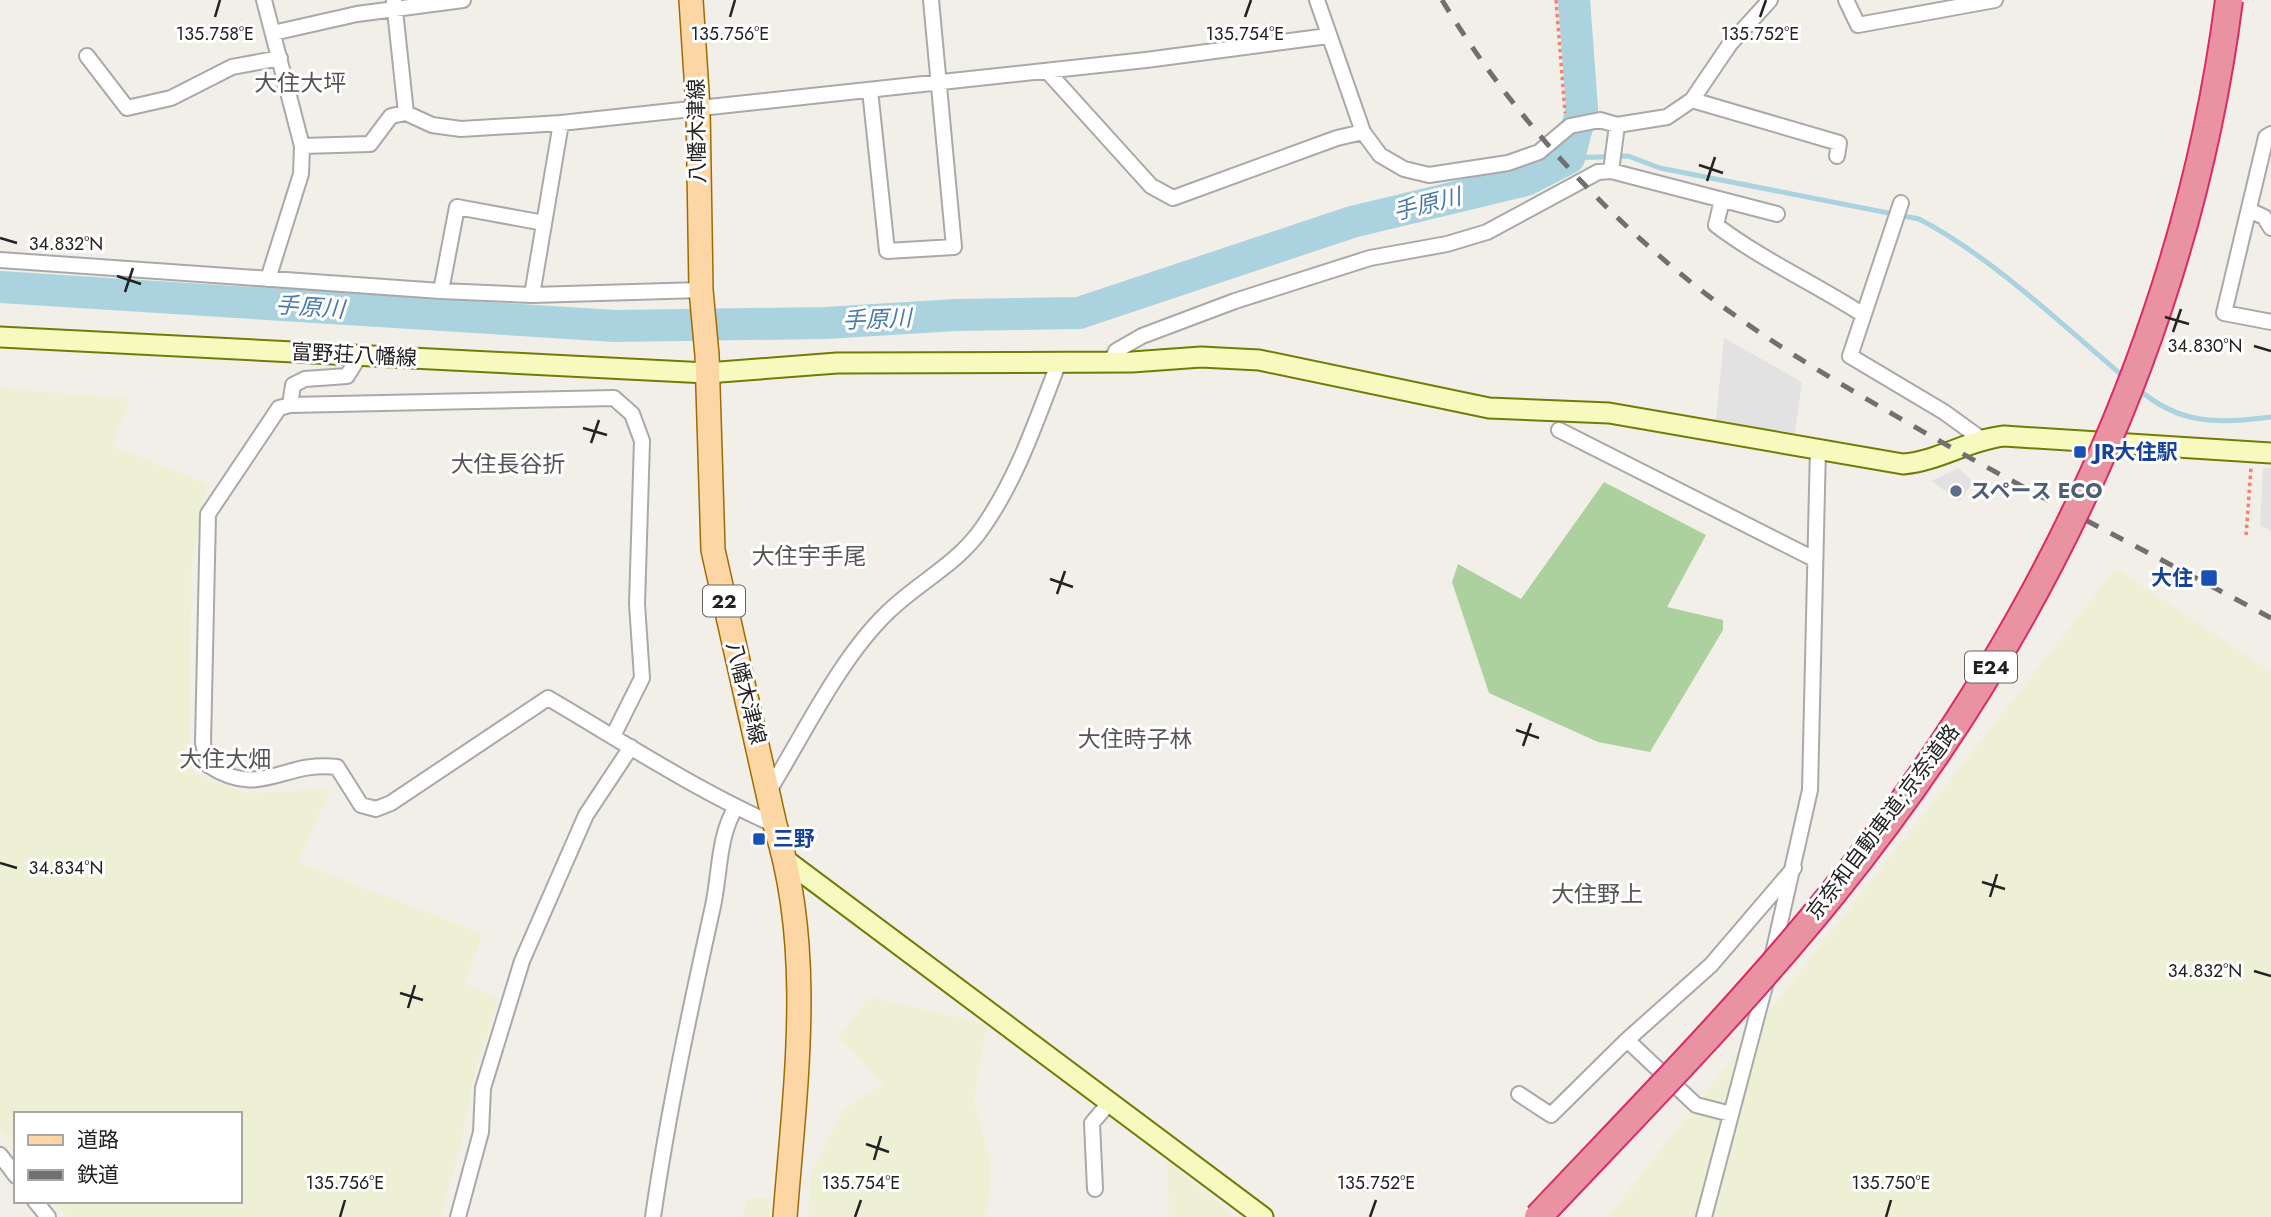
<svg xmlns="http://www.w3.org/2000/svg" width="2271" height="1217" font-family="Jost,'Noto Sans JP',sans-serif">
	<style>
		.farmland { fill: #eef0d5 }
		.forest { fill: #add19e }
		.parking { fill: #e2e2e2 }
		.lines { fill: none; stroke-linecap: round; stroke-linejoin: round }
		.stream { stroke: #aad3df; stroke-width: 5 }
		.river { stroke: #aad3df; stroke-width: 32 }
		.street-casing { stroke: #a9a9a9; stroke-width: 18 }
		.secondary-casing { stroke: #707d05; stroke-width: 23 }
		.primary-casing { stroke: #a06b00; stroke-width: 26 }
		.path { stroke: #fa8072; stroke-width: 3.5; stroke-dasharray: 3.5 3.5; stroke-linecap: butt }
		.street { stroke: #fff; stroke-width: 14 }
		.secondary { stroke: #f7fabf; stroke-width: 19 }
		.primary { stroke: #fcd6a4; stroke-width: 23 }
		.rail { stroke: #707070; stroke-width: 5; stroke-dasharray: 14 14; stroke-linecap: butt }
		.highway-bridge-casing { stroke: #dc2a67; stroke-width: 30; stroke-linecap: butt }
		.highway-bridge { stroke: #e892a2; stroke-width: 26 }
		.ticks { fill: none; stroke: #222; stroke-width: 2.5 }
		.transit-dot { fill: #1a4fb4; stroke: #fff; stroke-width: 2.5 }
		.service-dot { fill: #5c6f8a; stroke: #fff; stroke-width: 2.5 }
		.labels { text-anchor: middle; stroke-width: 6; stroke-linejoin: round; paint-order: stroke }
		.shield { fill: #fff; stroke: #646464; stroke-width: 2 }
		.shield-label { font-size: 19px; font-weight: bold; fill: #222 }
		.street-label { font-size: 21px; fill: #222; stroke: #fff }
		.transit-label { font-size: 21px; font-weight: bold; fill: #164399; stroke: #fff; text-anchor: start }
		.service-label { font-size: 21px; font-weight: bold; fill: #4e5e75; stroke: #fff; text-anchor: start }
		.neighbourhood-label { font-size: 23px; fill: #555; stroke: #fff }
		.water-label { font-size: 23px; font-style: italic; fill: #4a7aab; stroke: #fff }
		.ticks-label { font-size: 18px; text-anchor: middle; fill: #222; stroke: #fff; stroke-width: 6; stroke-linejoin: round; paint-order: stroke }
	</style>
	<rect width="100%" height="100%" fill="#f2efe9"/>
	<path class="farmland" d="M0 388 130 399 112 446 207 484 192 563 189 713 192 772 244 793 331 789 298 862 483 934 465 983 499 999 473 1080 461 1146 441 1217H66L55 1201H240V1114H16V1150L0 1129Z
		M2116 568 2271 672V1217H1608Z
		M869 997 987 1024 974 1101 991 1163 987 1217H808L811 1174 844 1108 884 1084 838 1037Z
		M1167 1160 1235 1217H1169Z
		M748 1198H770L769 1217H742Z"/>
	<path class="forest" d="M1604 482 1706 535 1667 607 1723 620V630L1650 752 1598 742 1489 693 1452 582 1458 564 1521 599Z"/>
	<path class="parking" d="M1724 338 1802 382 1795 433 1716 421Z
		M1958 468 1973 481 1960 501 1931 481Z
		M2263 468H2271V531L2260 525Z"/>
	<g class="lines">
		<path class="stream" d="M1569 158 1628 156 1660 168 1919 219C1992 257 2061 324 2124 377
			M2137 388C2179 425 2219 424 2271 417"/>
		<path class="river" d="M0 287 615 326 825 323 956 315 1079 313 1352 222 1526 180 1569 158 1582 108 1574 0"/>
		<g class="street-casing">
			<path id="street" d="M264 0 302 146 301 174 268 279
				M1317 0 1363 132 1380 155 1404 169 1429 175 1508 163 1539 152 1570 126 1600 120 1617 125 1667 117 1692 100 1730 44 1770 0
				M1846 0 1858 25 1995 0
				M394 1 406 113
				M273 33 357 14 463 0
				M87 56 127 108 171 98 232 67 280 58
				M1047 71 1151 186 1173 198 1337 138 1363 132
				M870 90 887 251 954 247 931 0
				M1692 100 1839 143 1837 156
				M2271 134 2266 137 2224 313 2271 322
				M302 146 370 144 391 116 406 113 432 125 461 129 561 123 1146 60 1328 36
				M1611 171 1777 214
				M1722 200 1716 225C1762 260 1814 283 1862 314
				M1901 203 1850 356 1944 412 1980 438
				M2249 210 2264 217 2271 228
				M0 260 441 291 532 295 701 290
				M441 291 457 207 544 223
				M532 295 561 123
				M1111 362 1116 351 1142 336 1235 301 1370 258 1447 244 1487 232 1598 172 1611 171 1617 125
				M290 405 293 385 305 379 347 376 360 355
				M1559 430 1814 559
				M613 736 642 678 637 604 642 441 632 414 614 398 290 405 279 408 208 514 203 743 208 765C261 800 283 760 337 767L361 805 376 809 391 803 548 698C623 742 696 790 775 825
				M770 789C805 732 840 658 888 612 920 581 958 564 983 527 1018 477 1037 418 1059 362
				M1772 958 1810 790 1818 447
				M1627 1040 1696 1105 1731 1114
				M1519 1094 1551 1115 1627 1040 1711 965 1794 868
				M0 1155 16 1176
				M1095 1189 1092 1123 1110 1102
				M35 1201 48 1217
				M458 1217 481 1132 483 1088 522 961 586 815 631 747
				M653 1217C668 1112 690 1010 713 906 720 874 718 836 736 807
				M1704 1217 1767 978"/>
		</g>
		<g class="secondary-casing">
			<path id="secondary" d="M0 337 707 373 837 363 1132 362 1201 357 1259 360 1489 408 1609 413 1903 464C1939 461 1968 440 2004 436L2271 453
				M787 861 1263 1217"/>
		</g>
		<g class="primary-casing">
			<path id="primary" d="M691 0 698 107 701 290 707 355 713 550 775 825C815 950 795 1088 785 1217"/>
		</g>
		<path class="path" d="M1556 0 1565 113
			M2246 535 2251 468"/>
		<use href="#street" class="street"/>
		<use href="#secondary" class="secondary"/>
		<use href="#primary" class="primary"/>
		<path class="rail" d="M1442 0C1508 110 1601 212 1702 291 1760 336 1825 375 1889 412 2014 485 2143 549 2271 618"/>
		<g class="highway-bridge-casing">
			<path id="highway-bridge" d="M1538 1217C1638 1111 1741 1007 1833 893 2041 636 2187 330 2229 0"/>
		</g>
		<use href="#highway-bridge" class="highway-bridge"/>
	</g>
	<path class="ticks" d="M215 17 220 0M730 17 735 0M1245 17 1251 0M1760 17 1766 0M1699 165 1723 173M1707 181 1715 157M0 238 17 243M117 276 141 284M125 292 133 268M2165 317 2189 324M2173 332 2181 309M2254 346 2271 351M583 428 607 435M591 443 599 420M1050 579 1073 587M1057 594 1065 571M1516 730 1539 738M1523 746 1531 723M0 863 17 868M1982 882 2005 889M1990 897 1997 874M2254 971 2271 976M400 993 423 1000M408 1008 415 985M866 1144 889 1152M874 1160 881 1136M340 1217 345 1200M855 1217 861 1200M1370 1217 1376 1200M1886 1217 1891 1200"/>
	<g class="transit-dot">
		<rect x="2073" y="445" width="14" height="14" rx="3.5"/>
		<rect x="2200" y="569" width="18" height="18" rx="3.5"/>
		<rect x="752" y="832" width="14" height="14" rx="3.5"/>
	</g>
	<circle class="service-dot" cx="1956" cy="491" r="7"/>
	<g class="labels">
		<g class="shield">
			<rect x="703" y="585.5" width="42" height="31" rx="5"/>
			<rect x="1965" y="651.5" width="52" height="31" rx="5"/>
		</g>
		<g class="shield-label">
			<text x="724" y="608">22</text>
			<text x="1991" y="674">E24</text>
		</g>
		<g class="street-label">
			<text transform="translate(697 131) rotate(-91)" y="7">八幡木津線</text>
			<text transform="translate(354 355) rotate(3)" y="7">富野荘八幡線</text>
			<text transform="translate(746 693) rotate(76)" y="7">八幡木津線</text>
			<text transform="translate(1883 822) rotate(-53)" y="7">京奈和自動車道;京奈道路</text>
		</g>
		<g class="transit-label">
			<text x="2094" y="459">JR大住駅</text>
			<text x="2193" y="585" text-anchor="end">大住</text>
			<text x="773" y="846">三野</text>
		</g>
		<g class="service-label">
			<text x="1970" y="498">スペース ECO</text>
		</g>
		<g class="neighbourhood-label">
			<text x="300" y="91">大住大坪</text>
			<text x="508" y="472">大住長谷折</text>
			<text x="809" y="564">大住宇手尾</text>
			<text x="1135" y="747">大住時子林</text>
			<text x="225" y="767">大住大畑</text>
			<text x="1597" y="902">大住野上</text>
		</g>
		<g class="water-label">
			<text transform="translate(1427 204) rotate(-14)" y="8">手原川</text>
			<text transform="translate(310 307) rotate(4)" y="8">手原川</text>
			<text transform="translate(877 319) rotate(-2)" y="8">手原川</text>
		</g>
	</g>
	<g class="ticks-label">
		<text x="215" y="40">135.758°E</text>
		<text x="730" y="40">135.756°E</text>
		<text x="1245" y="40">135.754°E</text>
		<text x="1760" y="40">135.752°E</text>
		<text x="66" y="250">34.832°N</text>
		<text x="2205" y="352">34.830°N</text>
		<text x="66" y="874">34.834°N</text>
		<text x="2205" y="977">34.832°N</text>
		<text x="861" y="1189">135.754°E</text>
		<text x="345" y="1189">135.756°E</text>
		<text x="1376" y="1189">135.752°E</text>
		<text x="1891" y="1189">135.750°E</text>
	</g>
	<rect x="14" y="1112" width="228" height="91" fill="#ffffff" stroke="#a7a7a7" stroke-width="2"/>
	<rect x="28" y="1135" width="35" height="10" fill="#fcd6a4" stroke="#a7a7a7" stroke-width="2"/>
	<text x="77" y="1147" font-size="21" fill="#222222">道路</text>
	<rect x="28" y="1170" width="35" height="10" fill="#707070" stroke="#a7a7a7" stroke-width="2"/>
	<text x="77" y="1182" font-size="21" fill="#222222">鉄道</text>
</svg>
